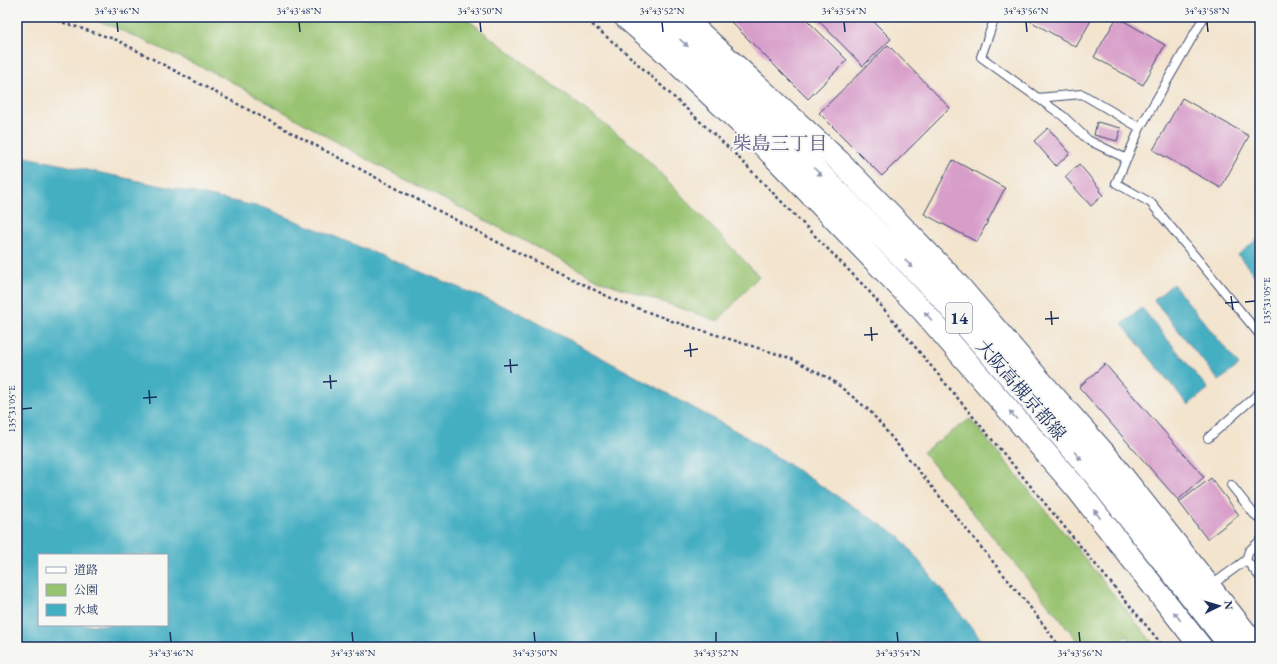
<svg xmlns="http://www.w3.org/2000/svg" width="1277" height="664" font-family="'EB Garamond','Noto Serif JP',serif">
	<style>
		.green { fill: #98c370; stroke: #5a7967 }
		.water { fill: #44afc2; stroke: #306f90; fill-rule: evenodd }
		.building { fill: #d89eca }
		.lines { fill: none; stroke-linecap: round; stroke-linejoin: round }
		.lane-casing { stroke: #3b4a6f; stroke-width: 10 }
		.secondary-casing { stroke: #3b4a6f; stroke-width: 24 }
		.primary-casing { stroke: #3b4a6f; stroke-width: 24 }
		.path { stroke: #3b4a6f; stroke-width: 2.5; stroke-dasharray: 3 3; stroke-linecap: butt }
		.lane { stroke: #fff; stroke-width: 8 }
		.secondary { stroke: #fff; stroke-width: 22 }
		.primary { stroke: #fff; stroke-width: 22 }
		.oneway { fill: #8d97ae }
		.ticks { fill: none; stroke: #1b2f5e; stroke-width: 1.5 }
		.labels { text-anchor: middle; stroke-width: 4; stroke-linejoin: round; paint-order: stroke }
		.shield { fill: #f6f6f2; stroke: #5d6b8a; stroke-width: 1 }
		.shield-label { font-size: 17px; font-weight: bold; fill: #1b2f5e }
		.street-label { font-size: 18px; fill: #1b2f5e; stroke: #f6f6f2 }
		.neighbourhood-label { font-size: 19px; fill: #5d5684; stroke: #f6f6f2 }
		.neatline { fill: none; stroke: #1b2f5e; stroke-width: 1.5 }
		.ticks-label { font-size: 10px; text-anchor: middle; fill: #1b2f5e }
	</style>
	<rect width="100%" height="100%" fill="#f6f6f2"/>
	<filter id="ink" filterUnits="userSpaceOnUse"><feTurbulence type="fractalNoise" baseFrequency=".025" numOctaves="2"/><feDisplacementMap in="SourceGraphic" scale="8" xChannelSelector="R" yChannelSelector="G"/><feConvolveMatrix kernelMatrix="1 2 1 2 8 2 1 2 1" color-interpolation-filters="sRGB"/></filter>
	<filter id="wash" filterUnits="userSpaceOnUse"><feTurbulence type="fractalNoise" baseFrequency=".012" numOctaves="4" result="noise"/><feDisplacementMap in="SourceGraphic" scale="16" xChannelSelector="R" yChannelSelector="G"/><feGaussianBlur stdDeviation="0.9" result="paint"/><feColorMatrix in="noise" values="0 0 0 0 0 0 0 0 0 0 0 0 0 0 0 0 0 1.4 0 .05"/><feComposite in="paint" operator="in"/></filter>
	<g filter="url(#wash)">
		<rect width="100%" height="100%" fill="#f3e4ce"/>
		<path class="green" d="M86 17H464L638 150 759 276 718 321 598 280 477 216 375 164 223 77 112 26Z
			M970 419 1044 508 1156 647H1136L1127 636 1111 647H1083L923 452Z"/>
		<path class="water" d="M17 155 265 208 518 312 743 435 900 537 987 647H17ZM39 555H167V625H39Z
			M1260 237V282L1238 255Z
			M1173 284 1239 365 1219 381 1154 300Z
			M1142 308 1208 389 1188 405 1122 324Z"/>
		<g id="blocks">
			<path class="building" d="M726 17H804L847 60 808 99Z
				M815 17H869L891 39 863 66Z
				M1023 17H1093L1076 47Z
				M1117 17 1165 45 1143 85 1094 57Z
				M888 45 950 108 882 176 819 113Z
				M1182 98 1249 136 1221 188 1153 150Z
				M1097 122 1121 128 1117 141 1094 135Z
				M1048 128 1070 153 1056 166 1034 141Z
				M953 160 1005 188 977 242 924 214Z
				M1079 164 1100 189 1099 191 1103 195 1091 206 1065 177Z
				M1105 364 1204 477 1178 500 1079 387Z
				M1211 478 1239 515 1207 539 1179 502Z"/>
		</g>
	</g>
	<g filter="url(#ink)">
		<use href="#blocks" fill-opacity="0" stroke="#3b4a6f" stroke-width="1"/>
		<g class="lines">
			<g class="lane-casing">
				<path id="lane" d="M995 17 981 57 1063 116 1088 140 1127 159
					M1204 17 1140 128 1116 183 1151 203 1260 335
					M1037 98 1082 94 1140 128
					M1208 438 1260 392
					M1231 485 1254 514 1260 519
					M1260 541 1249 551 1246 560 1260 577
					M1209 587 1246 560"/>
			</g>
			<g class="secondary-casing">
				<path id="secondary" d="M683 17 839 161 954 280 1037 377 1106 455 1257 647"/>
			</g>
			<g class="primary-casing">
				<path id="primary" d="M625 17 665 52 753 135 923 311 1077 489 1201 647
					M655 17 757 109 939 295 1094 474 1231 647"/>
			</g>
			<path class="path" d="M46 17 117 40 503 245 613 299 672 321 790 358 832 380 870 411 1034 612 1060 647
				M583 17 626 53 732 151 868 290 1164 647"/>
			<use href="#lane" class="lane"/>
			<use href="#secondary" class="secondary"/>
			<use href="#primary" class="primary"/>
		</g>
		<defs><path id="oneway-solid" d="M-6-.8H1V-3.2L6.5 0L1 3.2V.8H-6Z"/></defs>
		<g class="oneway">
			<use href="#oneway-solid" transform="translate(684 43) rotate(42)"/>
			<use href="#oneway-solid" transform="translate(818 172) rotate(46)"/>
			<use href="#oneway-solid" transform="translate(909 264) rotate(46)"/>
			<use href="#oneway-solid" transform="translate(928 316) rotate(-131)"/>
			<use href="#oneway-solid" transform="translate(1013 415) rotate(-131)"/>
			<use href="#oneway-solid" transform="translate(1078 456) rotate(49)"/>
			<use href="#oneway-solid" transform="translate(1097 514) rotate(-128)"/>
			<use href="#oneway-solid" transform="translate(1177 616) rotate(-128)"/>
		</g>
	</g>
	<path class="ticks" d="M117 22 118 32M299 22 300 32M480 22 481 32M662 22 663 32M844 22 845 32M1026 22 1027 32M1207 22 1208 32M1231 296 1233 310M1245 302 1255 301M1225 303 1239 302M1051 311 1052 325M1045 319 1059 318M871 327 872 341M864 335 878 334M690 343 691 357M684 351 698 349M510 359 511 373M504 366 518 365M330 375 331 389M323 382 337 381M149 390 150 404M143 398 157 397M22 409 32 408M170 632 171 642M352 632 353 642M534 632 535 642M716 632V642M897 632 898 642M1079 632 1080 642"/>
	<g class="labels">
		<rect class="shield" x="946" y="303" width="26" height="30" rx="3"/>
		<g class="shield-label">
			<text x="959" y="324">14</text>
		</g>
		<g class="street-label">
			<text transform="translate(1021 390) rotate(49)" y="6">大阪高槻京都線</text>
		</g>
		<g class="neighbourhood-label">
			<text x="780" y="150">柴島三丁目</text>
		</g>
	</g>
	<rect width="1277" height="664" fill="none" stroke="#f6f6f2" stroke-width="44"/>
	<rect x="38" y="554" width="130" height="72" fill="#f6f6f2" stroke="#9ea6b7"/>
	<rect x="46" y="567" width="20" height="6" fill="#ffffff" stroke="#9ea6b7"/>
	<text x="74" y="574" font-size="12" fill="#1b2f5e">道路</text>
	<rect x="46" y="584" width="20" height="12" fill="#98c370" stroke="#9ea6b7"/>
	<text x="74" y="594" font-size="12" fill="#1b2f5e">公園</text>
	<rect x="46" y="604" width="20" height="12" fill="#44afc2" stroke="#9ea6b7"/>
	<text x="74" y="614" font-size="12" fill="#1b2f5e">水域</text>
	<g transform="translate(1219 606) rotate(85)" stroke="#f6f6f2" stroke-width="3" paint-order="stroke">
	<path d="M0-3L7 15L0 10L-7 15Z" fill="#1b2f5e"/>
	<text y="-6" font-size="11" font-weight="bold" text-anchor="middle" fill="#1b2f5e">N</text>
	</g>
	<rect x="22" y="22" width="1233" height="620" class="neatline"/>
	<g class="ticks-label">
		<text x="117" y="14">34°43'46"N</text>
		<text x="299" y="14">34°43'48"N</text>
		<text x="480" y="14">34°43'50"N</text>
		<text x="662" y="14">34°43'52"N</text>
		<text x="844" y="14">34°43'54"N</text>
		<text x="1026" y="14">34°43'56"N</text>
		<text x="1207" y="14">34°43'58"N</text>
		<text transform="translate(1266 301) rotate(-90)" y="4">135°31'05"E</text>
		<text transform="translate(11 409) rotate(-90)" y="4">135°31'05"E</text>
		<text x="171" y="656">34°43'46"N</text>
		<text x="353" y="656">34°43'48"N</text>
		<text x="535" y="656">34°43'50"N</text>
		<text x="716" y="656">34°43'52"N</text>
		<text x="898" y="656">34°43'54"N</text>
		<text x="1080" y="656">34°43'56"N</text>
	</g>
</svg>
